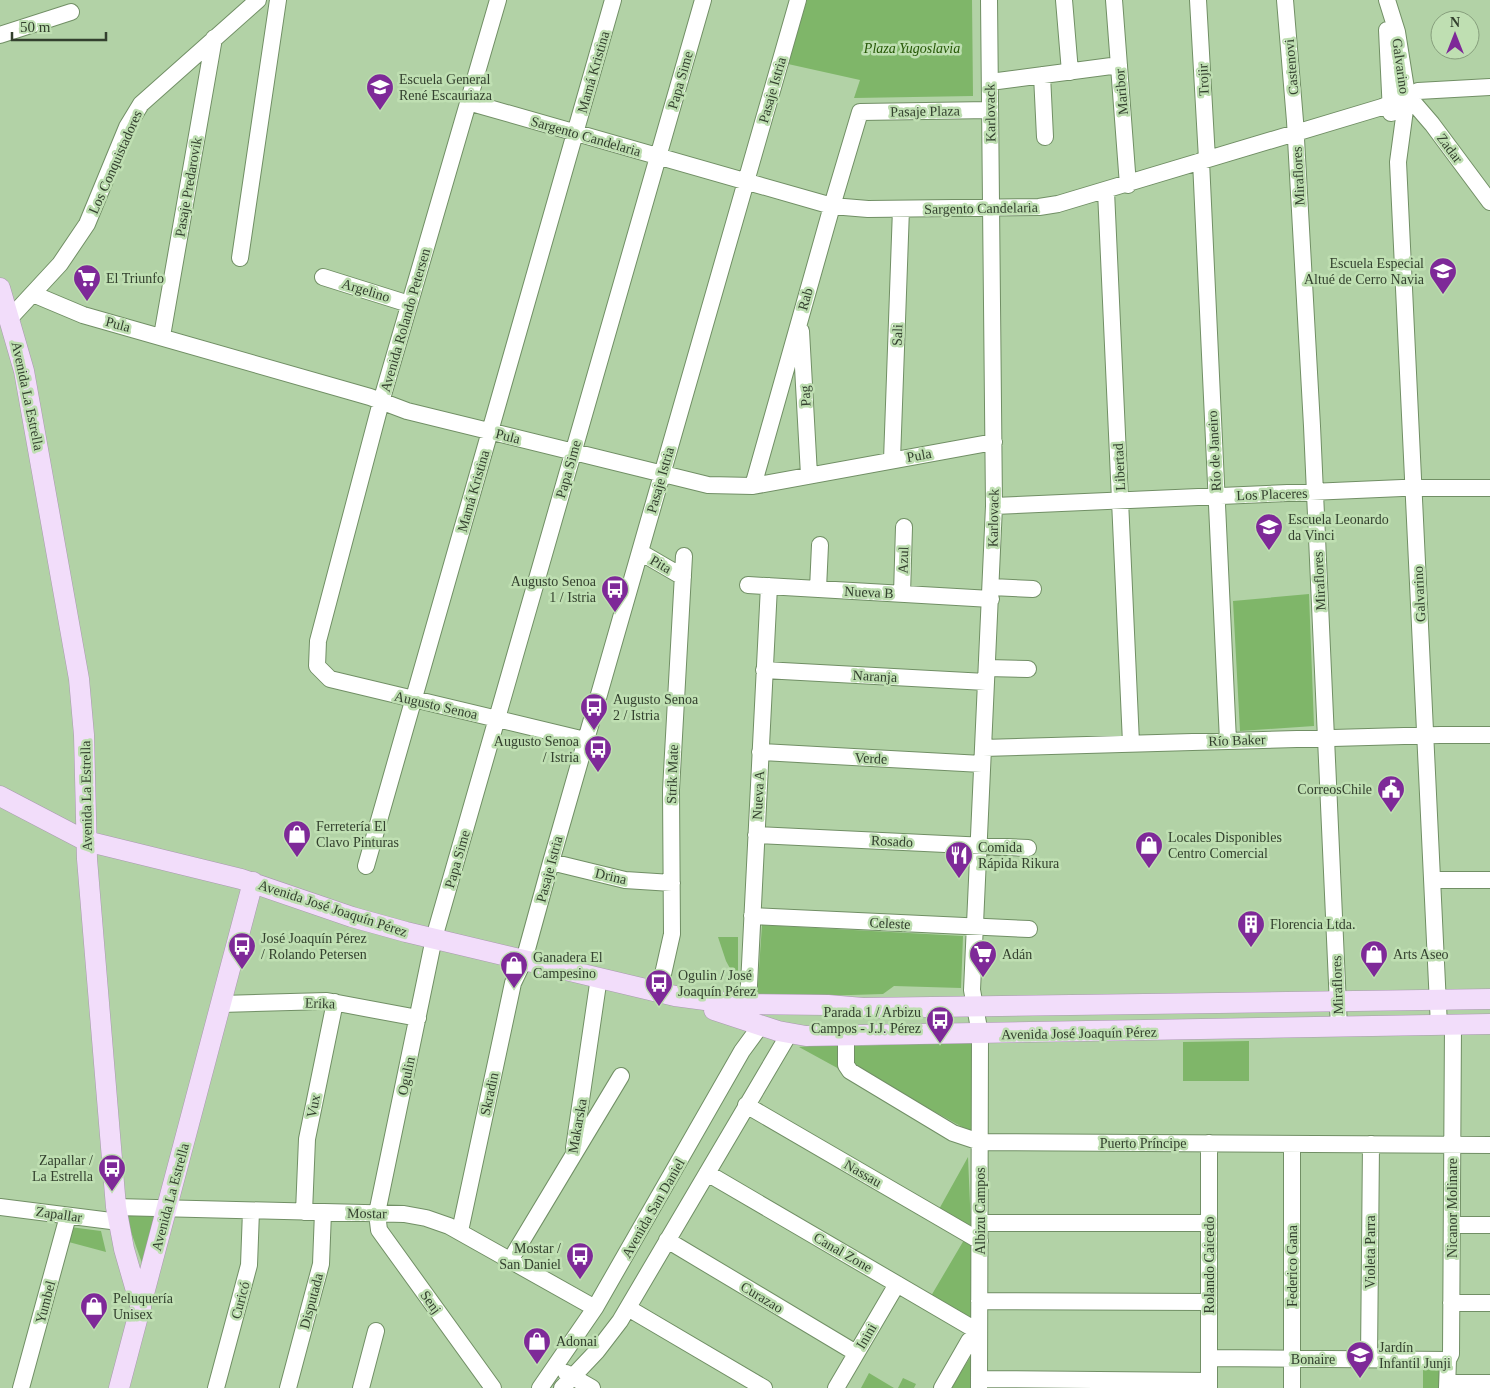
<svg xmlns="http://www.w3.org/2000/svg" width="1490" height="1388" font-family="Georgia,serif">
	<style>
		.green { fill: #7fb669 }
		.lines { fill: none; stroke-linecap: round; stroke-linejoin: round }
		.minor-casing { stroke: #718f65; stroke-width: 18 }
		.major-casing { stroke: #aa98b1; stroke-width: 21 }
		.minor { stroke: #fff; stroke-width: 16 }
		.major { stroke: #f2ddfa; stroke-width: 20 }
		.labels { text-anchor: middle; stroke-width: 5; stroke-linejoin: round; paint-order: stroke }
		.park-label { font-size: 14px; font-style: italic; fill: #255705; stroke: #bfdfb2 }
		.street-label { font-size: 14px; fill: #33402e; stroke: #bfdfb2 }
		.poi-label { font-size: 14px; fill: #33402e; stroke: #bfdfb2; text-anchor: start }
	</style>
	<rect width="100%" height="100%" fill="#b2d2a6"/>
	<path class="green" d="M807 0H972L973 96 854 98 860 80 788 64Z
		M1309 594 1314 726 1240 731 1233 601Z
		M762 925 963 936 961 988 894 986 883 994 757 998Z
		M718 937H738V983L726 961Z
		M1249 1041V1081H1183V1042Z
		M971 1042 973 1133 852 1066V1046Z
		M841 1043V1070L799 1047Z
		M968 1157 971 1228 938 1211Z
		M124 1212H157L143 1266Z
		M70 1227 101 1231 106 1252 65 1241Z
		M964 1240 973 1244 971 1318 931 1296Z
		M971 1356V1388H951Z
		M1423 1369H1440V1388H1423Z
		M869 1373 894 1388H861Z
		M903 1378 916 1384 914 1388H898Z"/>
	<g class="lines">
		<g class="minor-casing">
			<path id="minor" d="M498 0 381 402 318 641 317 666 330 679 585 740
				M1064 0 1070 72
				M1114 0 1128 185
				M1198 0 1207 159
				M1285 0 1295 121 1312 426 1339 1028
				M1387 0 1397 32 1407 95 1398 162 1439 1026
				M1387 30 1391 113
				M0 35 71 12
				M1042 75 1045 137
				M990 82 1119 65
				M1407 95 1432 124 1490 202
				M468 102 832 206 868 209 1039 207 1058 204 1382 107 1418 91 1490 87
				M1201 161 1228 741
				M1106 191 1131 743
				M240 258 278 0
				M323 277 409 304
				M33 294 83 315 370 397 407 411 708 485 753 486 994 442
				M10 318 60 264 87 224 127 127 141 104 258 0
				M801 331 809 475
				M162 336 214 38
				M892 460 901 209
				M753 486 832 206 860 112 990 110
				M994 506 1402 488H1490
				M640 552 683 577
				M748 585 991 599
				M991 587 1033 589
				M818 589 820 545
				M902 594 904 527
				M987 668 1028 669
				M764 670 986 682
				M983 748 1440 735H1490
				M760 752 982 764
				M756 835 1028 848
				M551 862 625 880 672 883
				M366 866 613 0
				M1432 880H1490
				M752 916 1029 929
				M659 992 672 934 671 790 684 556
				M221 1004 327 1001 418 1018
				M748 1005 769 586
				M846 1036V1065L850 1071 953 1133 980 1142 1490 1145
				M746 1105 980 1241
				M1209 1143V1388
				M1292 1144V1388
				M574 1148 599 977
				M707 1173 979 1332
				M0 1207 119 1222
				M116 1207 404 1214 426 1218 449 1226 595 1308
				M304 1212 307 1139 335 1002
				M980 1223H1209
				M1452 1225H1490
				M460 1231 513 983 524 960 551 862 798 0
				M667 1240 856 1353
				M511 1259 621 1076
				M979 1301 1209 1302
				M1451 1303H1490
				M628 1308 764 1388
				M1209 1358 1448 1360
				M1369 1359 1371 1144
				M566 1373 592 1388
				M979 1379 1209 1381
				M1448 1383H1490
				M21 1388 68 1216
				M216 1388 249 1265 251 1211
				M288 1388 321 1264 323 1212
				M361 1388 376 1331
				M493 1388 379 1230 377 1213 434 938 703 0
				M540 1388 595 1308 742 1051 761 1025
				M562 1388 597 1351 620 1321 789 1034
				M836 1388 897 1284
				M942 1388 969 1341 979 1332
				M979 1388 980 1034 972 990 994 506 989 0
				M1447 1388 1448 1360 1451 1354 1453 1026"/>
		</g>
		<g class="major-casing">
			<path id="major" d="M0 288 24 371 79 679 84 735 87 859 116 1207 124 1249 141 1308
				M0 796 86 841 241 879 352 917 406 932 675 996 735 1004 828 1005 863 1008 1490 999
				M714 1010 778 1031 806 1036 1490 1024
				M119 1388 253 882"/>
		</g>
		<use href="#minor" class="minor"/>
		<use href="#major" class="major"/>
	</g>
	<defs>
		<g id="school-pin" transform="scale(1.4375)"><path d="M0 17L-7.5 6A9.5 9.5 0 1 1 7.5 6Z" fill="#7e2998" stroke="#bfdfb2"/><path d="M0-5L7-2L0 1L-7-2ZM-4 1L0 2.5L4 1V4Q0 6-4 4Z" fill="#fff"/></g>
		<g id="supermarket-pin" transform="scale(1.4375)"><path d="M0 17L-7.5 6A9.5 9.5 0 1 1 7.5 6Z" fill="#7e2998" stroke="#bfdfb2"/><path d="M-6-5.5h2.5l.6 2H6L4.5 2H-2.5L-4.4-4H-6ZM-1.5 3.2a1.3 1.3 0 1 0 .1 0ZM3 3.2a1.3 1.3 0 1 0 .1 0Z" fill="#fff"/></g>
		<g id="bus-pin" transform="scale(1.4375)"><path d="M0 17L-7.5 6A9.5 9.5 0 1 1 7.5 6Z" fill="#7e2998" stroke="#bfdfb2"/><path d="M-5-6H5V4H4V6H2V4H-2V6H-4V4H-5ZM-3.5-4V0h7V-4ZM-3.5 1.2v1.5H-2V1.2ZM2 1.2v1.5H3.5V1.2Z" fill="#fff"/></g>
		<g id="civic-pin" transform="scale(1.4375)"><path d="M0 17L-7.5 6A9.5 9.5 0 1 1 7.5 6Z" fill="#7e2998" stroke="#bfdfb2"/><path d="M-.6-6.5H3V-4.5H.6V-3L4-1V1h2V6H-6V1h2V-1L-.6-3ZM-1.2 2.5V6h2.4V2.5Z" fill="#fff"/></g>
		<g id="shop-pin" transform="scale(1.4375)"><path d="M0 17L-7.5 6A9.5 9.5 0 1 1 7.5 6Z" fill="#7e2998" stroke="#bfdfb2"/><path d="M-5-2.5h2.3a2.7 3.5 0 0 1 5.4 0H5L5.5 6h-11ZM-1.5-2.5h3a1.5 2.3 0 0 0-3 0Z" fill="#fff"/></g>
		<g id="restaurant-pin" transform="scale(1.4375)"><path d="M0 17L-7.5 6A9.5 9.5 0 1 1 7.5 6Z" fill="#7e2998" stroke="#bfdfb2"/><path d="M-5-6h1v4h1v-4h1v4h1v-4h1v5L-1.5 .5V6h-2V.5L-5-1ZM5-6V6H3V1.5H1.5Q1.5-4 5-6Z" fill="#fff"/></g>
		<g id="building-pin" transform="scale(1.4375)"><path d="M0 17L-7.5 6A9.5 9.5 0 1 1 7.5 6Z" fill="#7e2998" stroke="#bfdfb2"/><path d="M-4-6H4V6H1V3H-1V6H-4ZM-2.5-4.3h1.7v1.8h-1.7ZM.8-4.3h1.7v1.8H.8ZM-2.5-1h1.7V.8h-1.7ZM.8-1h1.7V.8H.8Z" fill="#fff"/></g>
	</defs>
	<g fill-rule="evenodd">
		<use href="#school-pin" x="380" y="87"/>
		<use href="#school-pin" x="1443" y="271"/>
		<use href="#supermarket-pin" x="87" y="278"/>
		<use href="#school-pin" x="1269" y="527"/>
		<use href="#bus-pin" x="615" y="589"/>
		<use href="#bus-pin" x="594" y="707"/>
		<use href="#bus-pin" x="598" y="749"/>
		<use href="#civic-pin" x="1391" y="789"/>
		<use href="#shop-pin" x="297" y="834"/>
		<use href="#shop-pin" x="1149" y="845"/>
		<use href="#restaurant-pin" x="959" y="855"/>
		<use href="#building-pin" x="1251" y="924"/>
		<use href="#bus-pin" x="242" y="946"/>
		<use href="#supermarket-pin" x="983" y="954"/>
		<use href="#shop-pin" x="1374" y="954"/>
		<use href="#shop-pin" x="514" y="965"/>
		<use href="#bus-pin" x="659" y="983"/>
		<use href="#bus-pin" x="940" y="1020"/>
		<use href="#bus-pin" x="112" y="1168"/>
		<use href="#bus-pin" x="580" y="1256"/>
		<use href="#shop-pin" x="94" y="1306"/>
		<use href="#shop-pin" x="537" y="1341"/>
		<use href="#school-pin" x="1360" y="1355"/>
	</g>
	<g class="labels">
		<g class="park-label">
			<text x="912" y="53">Plaza Yugoslavia</text>
		</g>
		<g class="street-label">
			<text transform="translate(1401 66) rotate(82)" y="5">Galvarino</text>
			<text transform="translate(1291 67) rotate(-95)" y="5">Castenovi</text>
			<text transform="translate(593 72) rotate(-74)" y="5">Mamá Kristina</text>
			<text transform="translate(680 80) rotate(-74)" y="5">Papa Sime</text>
			<text transform="translate(1203 80) rotate(-93)" y="5">Trojir</text>
			<text transform="translate(772 90) rotate(-74)" y="5">Pasaje Istria</text>
			<text transform="translate(1121 92) rotate(-95)" y="5">Maribor</text>
			<text transform="translate(925 111) rotate(-1)" y="5">Pasaje Plaza</text>
			<text transform="translate(990 113) rotate(-91)" y="5">Karlovack</text>
			<text transform="translate(586 136) rotate(16)" y="5">Sargento Candelaria</text>
			<text transform="translate(1450 148) rotate(53)" y="5">Zadar</text>
			<text transform="translate(115 162) rotate(-66)" y="5">Los Conquistadores</text>
			<text transform="translate(1298 176) rotate(-93)" y="5">Miraflores</text>
			<text transform="translate(188 187) rotate(-80)" y="5">Pasaje Predarovik</text>
			<text transform="translate(981 208) rotate(-1)" y="5">Sargento Candelaria</text>
			<text transform="translate(366 290) rotate(17)" y="5">Argelino</text>
			<text transform="translate(805 299) rotate(-74)" y="5">Rab</text>
			<text transform="translate(405 320) rotate(-74)" y="5">Avenida Rolando Petersen</text>
			<text transform="translate(118 324) rotate(15)" y="5">Pula</text>
			<text transform="translate(897 335) rotate(-88)" y="5">Sali</text>
			<text transform="translate(28 396) rotate(78)" y="5">Avenida La Estrella</text>
			<text transform="translate(805 396) rotate(-93)" y="5">Pag</text>
			<text transform="translate(508 436) rotate(14)" y="5">Pula</text>
			<text transform="translate(1214 451) rotate(-93)" y="5">Río de Janeiro</text>
			<text transform="translate(919 455) rotate(-10)" y="5">Pula</text>
			<text transform="translate(1119 467) rotate(-93)" y="5">Libertad</text>
			<text transform="translate(568 469) rotate(-74)" y="5">Papa Sime</text>
			<text transform="translate(660 480) rotate(-74)" y="5">Pasaje Istria</text>
			<text transform="translate(473 491) rotate(-74)" y="5">Mamá Kristina</text>
			<text transform="translate(1272 494) rotate(-2)" y="5">Los Placeres</text>
			<text transform="translate(993 518) rotate(-89)" y="5">Karlovack</text>
			<text transform="translate(903 560) rotate(-88)" y="5">Azul</text>
			<text transform="translate(661 564) rotate(30)" y="5">Pita</text>
			<text transform="translate(1319 581) rotate(-93)" y="5">Miraflores</text>
			<text transform="translate(869 592) rotate(3)" y="5">Nueva B</text>
			<text transform="translate(1419 594) rotate(-93)" y="5">Galvarino</text>
			<text transform="translate(875 676) rotate(3)" y="5">Naranja</text>
			<text transform="translate(436 705) rotate(13)" y="5">Augusto Senoa</text>
			<text transform="translate(1237 740) rotate(-2)" y="5">Río Baker</text>
			<text transform="translate(871 758) rotate(3)" y="5">Verde</text>
			<text transform="translate(672 774) rotate(-88)" y="5">Strik Mate</text>
			<text transform="translate(758 795) rotate(-87)" y="5">Nueva A</text>
			<text transform="translate(86 796) rotate(-91)" y="5">Avenida La Estrella</text>
			<text transform="translate(892 841) rotate(3)" y="5">Rosado</text>
			<text transform="translate(457 859) rotate(-74)" y="5">Papa Sime</text>
			<text transform="translate(549 869) rotate(-75)" y="5">Pasaje Istria</text>
			<text transform="translate(611 876) rotate(13)" y="5">Drina</text>
			<text transform="translate(333 908) rotate(18)" y="5">Avenida José Joaquín Pérez</text>
			<text transform="translate(890 923) rotate(3)" y="5">Celeste</text>
			<text transform="translate(1337 985) rotate(-92)" y="5">Miraflores</text>
			<text transform="translate(320 1003) rotate(2)" y="5">Erika</text>
			<text transform="translate(1079 1033) rotate(-1)" y="5">Avenida José Joaquín Pérez</text>
			<text transform="translate(406 1076) rotate(-78)" y="5">Ogulin</text>
			<text transform="translate(489 1094) rotate(-78)" y="5">Skradin</text>
			<text transform="translate(313 1106) rotate(-78)" y="5">Vux</text>
			<text transform="translate(577 1126) rotate(-80)" y="5">Makarska</text>
			<text x="1143" y="1148">Puerto Príncipe</text>
			<text transform="translate(863 1173) rotate(30)" y="5">Nassau</text>
			<text transform="translate(170 1197) rotate(-75)" y="5">Avenida La Estrella</text>
			<text transform="translate(653 1208) rotate(-60)" y="5">Avenida San Daniel</text>
			<text transform="translate(1452 1208) rotate(-90)" y="5">Nicanor Molinare</text>
			<text transform="translate(980 1211) rotate(-90)" y="5">Albizu Campos</text>
			<text transform="translate(367 1213) rotate(1)" y="5">Mostar</text>
			<text transform="translate(59 1214) rotate(8)" y="5">Zapallar</text>
			<text transform="translate(843 1252) rotate(30)" y="5">Canal Zone</text>
			<text transform="translate(1370 1252) rotate(-90)" y="5">Violeta Parra</text>
			<text transform="translate(1209 1265) rotate(-90)" y="5">Rolando Caicedo</text>
			<text transform="translate(1292 1266) rotate(-90)" y="5">Federico Gana</text>
			<text transform="translate(762 1297) rotate(31)" y="5">Curazao</text>
			<text transform="translate(240 1300) rotate(-75)" y="5">Curicó</text>
			<text transform="translate(311 1301) rotate(-75)" y="5">Disputada</text>
			<text transform="translate(45 1302) rotate(-75)" y="5">Yumbel</text>
			<text transform="translate(431 1302) rotate(54)" y="5">Senj</text>
			<text transform="translate(866 1336) rotate(-59)" y="5">Inini</text>
			<text x="1313" y="1364">Bonaire</text>
		</g>
		<g class="poi-label">
			<text x="399" y="84">Escuela General<tspan x="399" dy="16">René Escauriaza</tspan></text>
			<text x="1424" y="268" text-anchor="end">Escuela Especial<tspan x="1424" dy="16">Altué de Cerro Navia</tspan></text>
			<text x="106" y="283">El Triunfo</text>
			<text x="1288" y="524">Escuela Leonardo<tspan x="1288" dy="16">da Vinci</tspan></text>
			<text x="596" y="586" text-anchor="end">Augusto Senoa<tspan x="596" dy="16">1 / Istria</tspan></text>
			<text x="613" y="704">Augusto Senoa<tspan x="613" dy="16">2 / Istria</tspan></text>
			<text x="579" y="746" text-anchor="end">Augusto Senoa<tspan x="579" dy="16">/ Istria</tspan></text>
			<text x="1372" y="794" text-anchor="end">CorreosChile</text>
			<text x="316" y="831">Ferretería El<tspan x="316" dy="16">Clavo Pinturas</tspan></text>
			<text x="1168" y="842">Locales Disponibles<tspan x="1168" dy="16">Centro Comercial</tspan></text>
			<text x="978" y="852">Comida<tspan x="978" dy="16">Rápida Rikura</tspan></text>
			<text x="1270" y="929">Florencia Ltda.</text>
			<text x="261" y="943">José Joaquín Pérez<tspan x="261" dy="16">/ Rolando Petersen</tspan></text>
			<text x="1002" y="959">Adán</text>
			<text x="1393" y="959">Arts Aseo</text>
			<text x="533" y="962">Ganadera El<tspan x="533" dy="16">Campesino</tspan></text>
			<text x="678" y="980">Ogulin / José<tspan x="678" dy="16">Joaquín Pérez</tspan></text>
			<text x="921" y="1017" text-anchor="end">Parada 1 / Arbizu<tspan x="921" dy="16">Campos - J.J. Pérez</tspan></text>
			<text x="93" y="1165" text-anchor="end">Zapallar /<tspan x="93" dy="16">La Estrella</tspan></text>
			<text x="561" y="1253" text-anchor="end">Mostar /<tspan x="561" dy="16">San Daniel</tspan></text>
			<text x="113" y="1303">Peluquería<tspan x="113" dy="16">Unisex</tspan></text>
			<text x="556" y="1346">Adonai</text>
			<text x="1379" y="1352">Jardín<tspan x="1379" dy="16">Infantil Junji</tspan></text>
		</g>
	</g>
	<g transform="translate(1455 35)"><circle r="24" fill="#bfdfb2" stroke="#879f7d"/>
	<path d="M0-4L9 19L0 12L-9 19Z" fill="#7e2998"/>
	<text y="-8" font-size="14" font-weight="bold" text-anchor="middle" fill="#33402e">N</text>
	</g>
	<path d="M12 32v8h94v-8" fill="none" stroke="#33402e" stroke-width="2.5"/>
	<text x="20" y="32" font-size="15" fill="#33402e" stroke="#bfdfb2" stroke-width="4" paint-order="stroke">50 m</text>
</svg>
